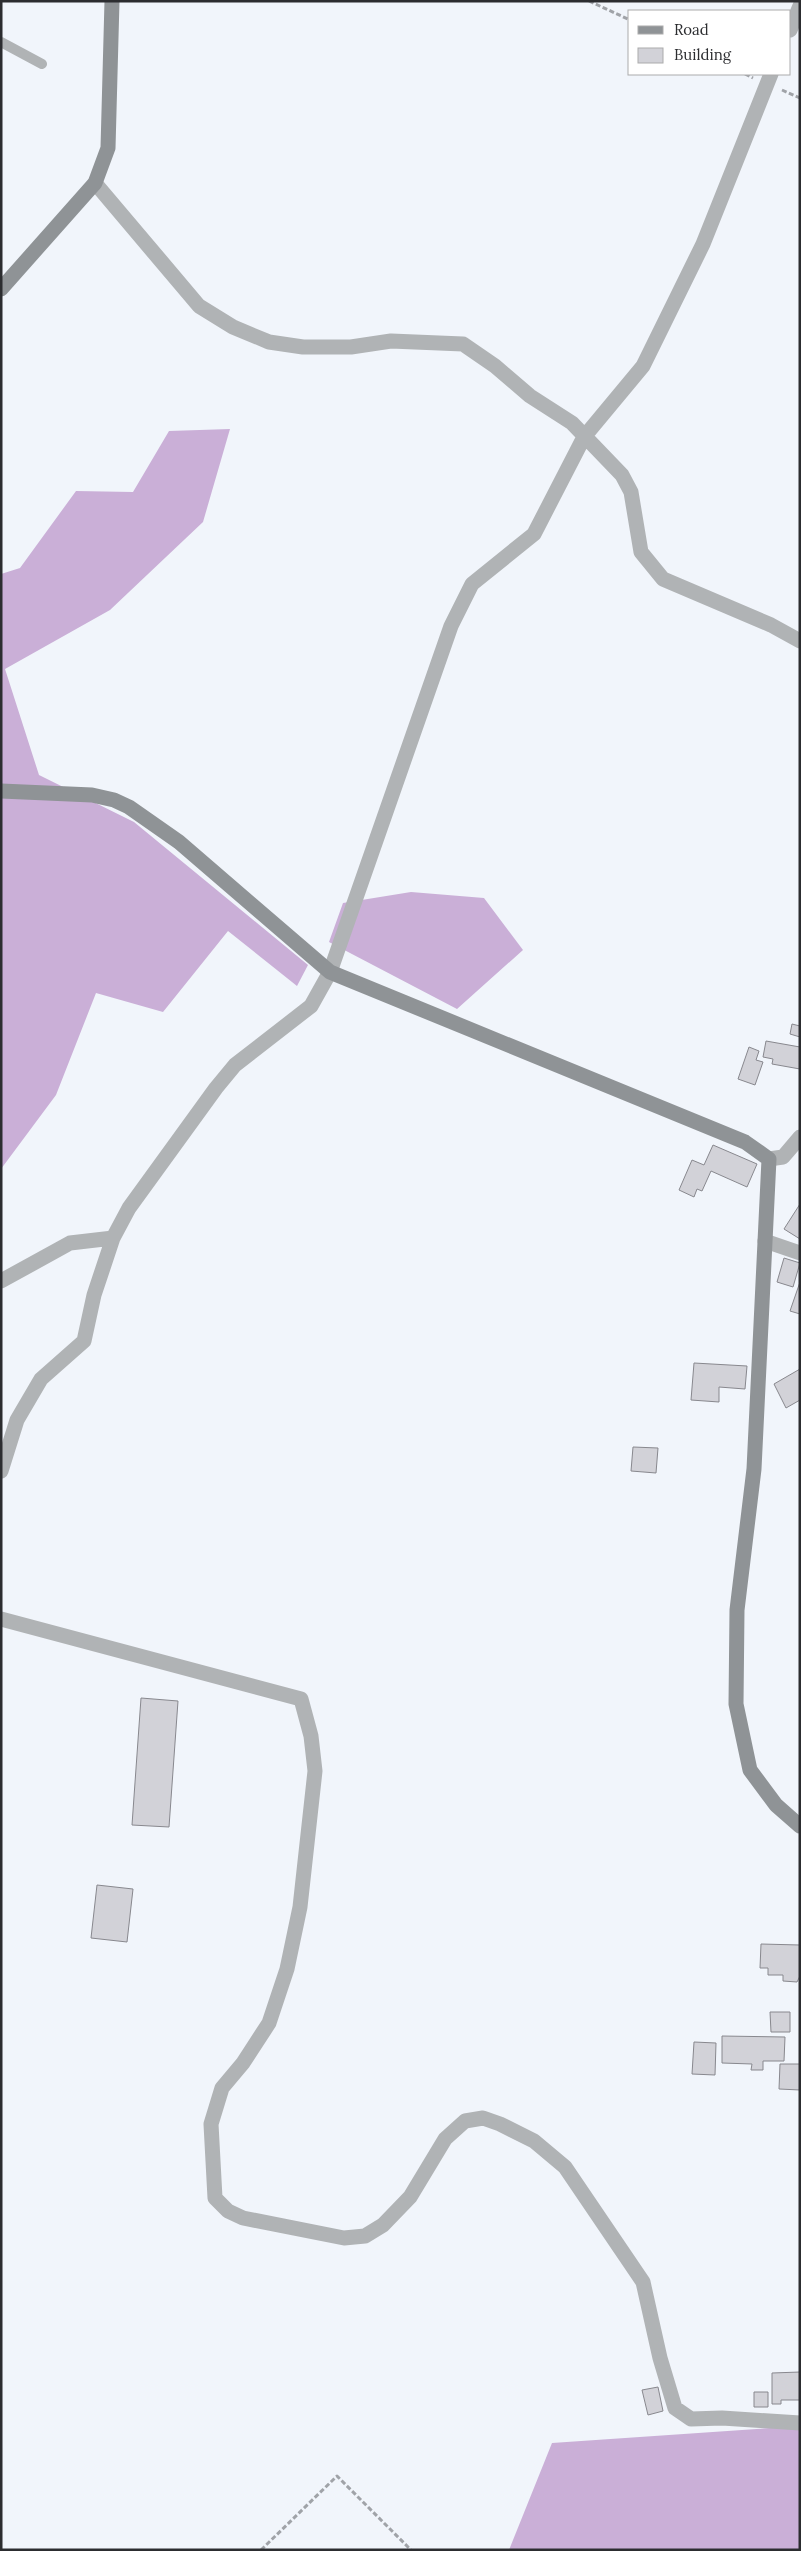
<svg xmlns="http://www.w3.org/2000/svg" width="801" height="2551" font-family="Lora,serif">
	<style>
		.forest { fill: #caafd7 }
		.building { fill: #d2d2d8; stroke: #88888e }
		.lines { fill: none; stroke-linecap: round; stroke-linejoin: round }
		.path { stroke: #a0a3a8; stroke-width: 3; stroke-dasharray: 5 2.5; stroke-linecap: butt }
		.lane { stroke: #b0b3b5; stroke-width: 10 }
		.street { stroke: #b0b3b5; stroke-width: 15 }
		.secondary { stroke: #8f9396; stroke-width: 15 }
	</style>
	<rect width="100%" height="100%" fill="#f1f5fb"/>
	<path class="forest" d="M230 429 203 522 110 610 5 669 39 775 134 822 308 965 297 986 228 931 163 1012 96 993 56 1095 1 1169V574L20 568 76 491 133 492 169 431Z
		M411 892 484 898 523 950 457 1009 329 942 343 903Z
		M800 2426V2550H509L552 2443Z"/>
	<path class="building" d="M792 1024 800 1026V1037L790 1034Z
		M766 1041 800 1047V1069L772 1064 773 1059 763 1057Z
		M749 1047 759 1051 756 1060 763 1062 755 1085 738 1079Z
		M713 1145 757 1164 747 1187 711 1171 702 1191 697 1189 694 1197 679 1190 692 1160 704 1165Z
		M800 1204V1239L784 1229Z
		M784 1258 800 1263 793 1287 777 1282Z
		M800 1282V1314L790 1311Z
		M694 1363 747 1366 745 1389 719 1387V1402L691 1400Z
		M800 1369V1400L786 1408 774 1384Z
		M633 1447 658 1448 656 1473 631 1471Z
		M141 1698 178 1701 169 1827 132 1825Z
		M97 1885 133 1889 127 1942 91 1938Z
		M761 1944 800 1945V1976L797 1982 783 1981V1975H768V1968H760Z
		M770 2012H790V2032H771Z
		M722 2036 785 2037 784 2061H763V2070H751L752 2064 722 2063Z
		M694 2042 716 2043 715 2075 692 2074Z
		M780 2064H800V2090L779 2089Z
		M800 2372V2400H781V2404H772V2373Z
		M658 2387 663 2411 648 2415 642 2390Z
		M754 2392H768V2407H754Z"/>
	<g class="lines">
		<path class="path" d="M589 1 630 20
			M745 74 753 78
			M782 90 800 98
			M261 2550 337 2476 411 2550"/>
		<path class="lane" d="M1 42 42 64"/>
		<path class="street" d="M790 30 800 6
			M95 183 199 306 233 327 269 342 303 347H351L391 341 463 344 495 366 530 396 572 423 622 475 631 492 641 552 663 579 771 625 800 641
			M769 1159 783 1157 800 1137
			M765 1241 800 1253
			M1 1281 70 1243 113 1238
			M1 1471 17 1420 41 1379 84 1341 94 1295 113 1238 129 1208 216 1088 235 1065 311 1006 330 972 451 626 472 584 534 534 584 437 643 366 703 244 771 74
			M1 1619 301 1699 311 1736 315 1771 300 1907 287 1969 269 2023 243 2063 222 2088 211 2124 215 2198 228 2211 243 2218 344 2238 365 2236 383 2225 410 2197 445 2139 465 2121 483 2118 500 2124 534 2141 565 2167 643 2282 660 2358 675 2408 691 2419 722 2418 800 2423"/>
		<path class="secondary" d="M1 289 95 183 108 148 112 1
			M1 791 92 795 114 800 129 807 179 842 330 972 745 1142 769 1159 754 1469 737 1610 736 1704 750 1770 776 1805 800 1826"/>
	</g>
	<rect width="801" height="2551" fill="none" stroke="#2c2d30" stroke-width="5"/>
	<rect x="628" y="10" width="162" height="65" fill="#ffffff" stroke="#ababac"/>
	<rect x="638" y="26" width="25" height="8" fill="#8f9396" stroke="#ababac"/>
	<text x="674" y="35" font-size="15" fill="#2c2d30">Road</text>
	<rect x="638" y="48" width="25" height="15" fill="#d2d2d8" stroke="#ababac"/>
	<text x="674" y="60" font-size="15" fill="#2c2d30">Building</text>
</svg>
